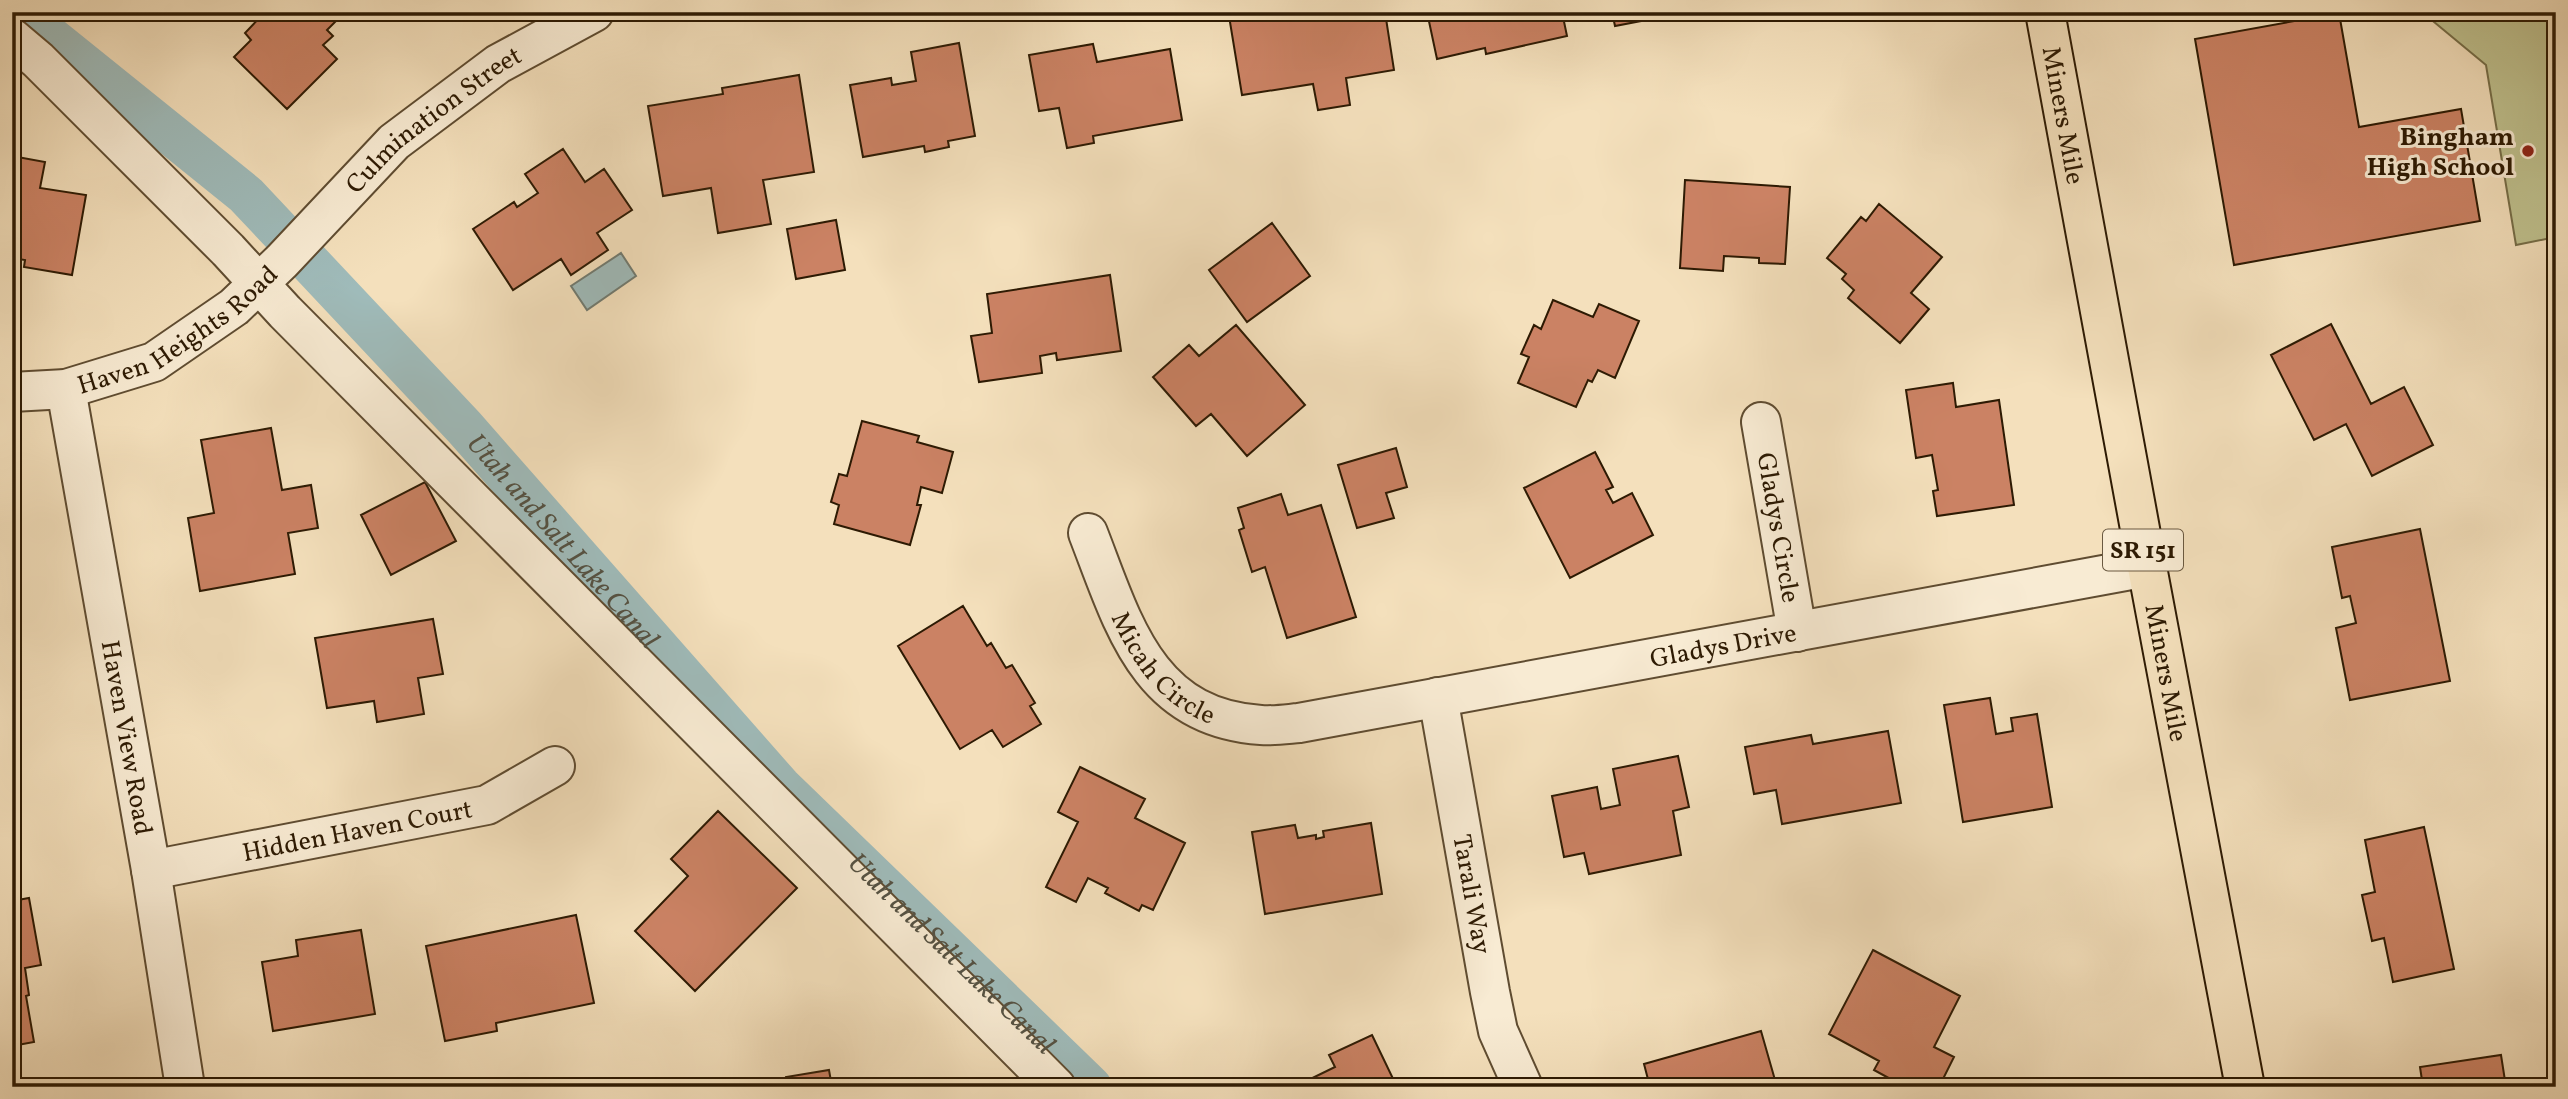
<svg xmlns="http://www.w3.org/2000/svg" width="2568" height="1099" font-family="Vollkorn,serif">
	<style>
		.green { fill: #bfc18e; stroke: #766e48; stroke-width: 2 }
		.water { fill: #9fbbba; stroke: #717b71; stroke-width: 2 }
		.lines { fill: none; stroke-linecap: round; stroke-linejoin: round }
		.canal { stroke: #9fbbba; stroke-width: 42 }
		.building { fill: #cb8264; stroke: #2d1a03; stroke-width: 2 }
		.minor-casing { stroke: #5f4c31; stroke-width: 42 }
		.major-casing { stroke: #2d1a03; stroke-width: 42 }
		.minor { stroke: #f8ebd3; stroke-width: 38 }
		.major { stroke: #f4e0bc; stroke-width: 38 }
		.poi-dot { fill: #8f2418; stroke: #f8ebd3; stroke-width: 2.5 }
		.labels { text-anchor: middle; stroke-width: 6; stroke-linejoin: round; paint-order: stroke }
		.shield { fill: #f8ebd3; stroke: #6a5941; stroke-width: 2 }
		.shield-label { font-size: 24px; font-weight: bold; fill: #2d1a03 }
		.street-label { font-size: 26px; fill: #2d1a03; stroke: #f8ebd3 }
		.poi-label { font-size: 26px; font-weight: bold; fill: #2d1a03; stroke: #f8ebd3; text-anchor: end }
		.water-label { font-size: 28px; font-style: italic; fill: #555243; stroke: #f8ebd3 }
	</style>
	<rect width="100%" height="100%" fill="#f4e0bc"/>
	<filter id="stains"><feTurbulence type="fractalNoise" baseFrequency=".00286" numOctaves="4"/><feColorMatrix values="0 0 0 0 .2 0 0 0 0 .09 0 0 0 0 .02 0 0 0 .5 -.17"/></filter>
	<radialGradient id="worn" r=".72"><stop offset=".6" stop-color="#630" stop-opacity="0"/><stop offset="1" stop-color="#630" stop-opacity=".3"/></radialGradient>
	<path class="green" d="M2422 12H2556V237L2516 245 2486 65Z"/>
	<path class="water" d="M621 253 636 276 587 310 571 286Z"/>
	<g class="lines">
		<path class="canal" id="s1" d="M19 12 246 195 464 427 780 786 1091 1087"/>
	</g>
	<path class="building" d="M265 12 343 14 327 30 333 36 323 45 337 59 287 109 234 57 251 40 245 33Z
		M1385 12 1394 70 1346 78 1350 105 1318 110 1313 84 1242 95 1229 16 1248 12Z
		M1427 12H1562L1567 36 1486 54 1485 48 1437 59Z
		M1612 12H1688L1615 26Z
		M2339 13 2359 127 2461 109 2480 221 2234 265 2195 39Z
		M959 43 975 136 948 141 949 147 925 152 924 146 863 157 850 85 891 78 892 85 916 81 911 52Z
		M1093 44 1097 62 1170 49 1182 120 1093 136 1094 143 1067 148 1059 108 1039 111 1029 55Z
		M799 75 814 172 763 180 771 224 718 233 711 188 663 196 648 106 723 94 722 88Z
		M563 149 585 182 604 169 632 210 597 233 608 250 571 275 561 259 513 290 473 229 514 202 517 207 538 193 525 174Z
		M12 156 45 162 40 188 86 195 72 275 24 267 25 260 12 258Z
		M1685 180 1790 187 1785 264 1759 263V258L1724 256 1723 271 1680 268Z
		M1879 204 1942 257 1911 293 1929 309 1900 343 1848 298 1854 290 1842 279 1846 274 1827 258 1861 217 1866 221Z
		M836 220 845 270 796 279 787 229Z
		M1272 223 1310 276 1247 322 1209 270Z
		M1110 275 1121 351 1057 360 1056 353 1040 356 1042 373 979 382 971 336 992 333 987 294Z
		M1553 300 1593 317 1599 304 1639 321 1615 378 1598 370 1592 382 1588 380 1576 407 1518 383 1529 357 1521 354 1534 325 1541 329Z
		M2331 324 2371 404 2404 387 2433 445 2372 476 2346 424 2314 440 2271 355Z
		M1236 325 1305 405 1247 456 1211 414 1196 426 1153 377 1189 345 1199 356Z
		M1953 383 1956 407 1999 400 2014 505 1937 516 1933 491 1938 490 1932 455 1916 458 1906 390Z
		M862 421 919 436 917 442 953 452 942 493 921 487 917 505H921L910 545 834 524 839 505 831 502 839 474 847 476Z
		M271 428 282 490 311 485 318 528 288 533 295 574 200 591 188 518 214 513 201 440Z
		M1396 448 1407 487 1386 493 1394 518 1357 528 1338 465Z
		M1595 452 1613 487 1606 490 1613 503 1632 493 1653 535 1570 578 1524 488Z
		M425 482 456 541 391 575 361 515Z
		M1281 494 1288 515 1321 505 1356 617 1287 638 1265 567 1252 572 1239 530 1244 528 1238 508Z
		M2420 529 2450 681 2350 700 2336 628 2356 623 2350 596 2342 598 2332 547Z
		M963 606 987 646 991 643 1006 668 1012 665 1035 703 1030 706 1041 724 1003 747 992 730 960 749 898 646Z
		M433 619 443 674 418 678 424 714 377 722 374 701 327 708 315 638Z
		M1990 698 1996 734 2013 731 2011 718 2037 714 2052 807 1963 822 1944 705Z
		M1888 731 1901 803 1782 824 1776 790 1754 794 1745 747 1811 735 1813 744Z
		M1678 756 1689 807 1673 811 1681 855 1589 874 1584 853 1564 857 1552 796 1597 787 1601 809 1620 805 1613 769Z
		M1080 767 1145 799 1135 818 1185 843 1153 910 1142 905 1139 911 1105 893 1108 888 1088 878 1076 902 1046 887 1078 822 1058 812Z
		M718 811 797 888 695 991 635 931 688 876 671 859Z
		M1371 823 1382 894 1265 914 1252 832 1295 825 1298 838 1316 835V839L1324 837 1323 831Z
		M2424 827 2454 969 2393 982 2384 938 2372 941 2362 895 2375 892 2365 840Z
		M29 898 41 965 25 968 29 995 26 996 34 1042 12 1046V901Z
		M576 915 594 1003 496 1023 497 1031 445 1041 426 946Z
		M361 930 375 1014 273 1031 262 962 298 956 296 940Z
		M1873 950 1960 996 1934 1047 1954 1057 1939 1087H1905L1874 1070 1879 1061 1829 1034Z
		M1761 1031 1777 1087H1650L1644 1064Z
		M1372 1035 1397 1087H1294L1335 1067 1329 1055Z
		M2501 1055 2506 1087H2423L2420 1067Z
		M829 1070 832 1087H787L786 1077Z"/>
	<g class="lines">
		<g class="minor-casing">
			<g id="minor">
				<path d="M12 38 38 60 228 250 285 312 1056 1087"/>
				<path id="s2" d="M66 389 151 870 185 1087"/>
				<path id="s3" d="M12 392 66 389 154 362 234 307 282 261 394 142 498 64 594 12"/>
				<path id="s4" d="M1761 422 1797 632"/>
				<path id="s5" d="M1088 533C1123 623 1147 718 1261 725 1274 726 1287 724 1299 723L2147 567"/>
				<path id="s6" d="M1438 697 1490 992 1498 1031 1523 1087"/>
				<path id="s7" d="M151 870 487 805 555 766"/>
			</g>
		</g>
		<g class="major-casing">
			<g id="major">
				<path id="s8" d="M2045 12 2147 567 2245 1087"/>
			</g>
		</g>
		<use href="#minor" class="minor"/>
		<use href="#major" class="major"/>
	</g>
	<circle class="poi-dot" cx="2528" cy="151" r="7"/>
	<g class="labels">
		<rect class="shield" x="2103" y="529.5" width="80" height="41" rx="5"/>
		<g class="shield-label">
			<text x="2143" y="558">SR 151</text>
		</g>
		<g class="street-label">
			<text dy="9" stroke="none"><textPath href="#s8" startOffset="105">Miners Mile</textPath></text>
			<text dy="9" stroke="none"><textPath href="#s3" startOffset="518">Culmination Street</textPath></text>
			<text dy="9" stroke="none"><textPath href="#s3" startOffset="182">Haven Heights Road</textPath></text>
			<text dy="9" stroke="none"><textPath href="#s4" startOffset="107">Gladys Circle</textPath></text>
			<text dy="9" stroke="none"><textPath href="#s5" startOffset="747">Gladys Drive</textPath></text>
			<text dy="9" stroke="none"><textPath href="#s5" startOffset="158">Micah Circle</textPath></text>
			<text dy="9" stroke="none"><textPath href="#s8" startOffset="672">Miners Mile</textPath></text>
			<text dy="9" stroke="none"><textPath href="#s2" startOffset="354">Haven View Road</textPath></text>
			<text dy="9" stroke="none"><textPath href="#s7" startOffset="210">Hidden Haven Court</textPath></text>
			<text dy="9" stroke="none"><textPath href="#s6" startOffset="200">Tarali Way</textPath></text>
		</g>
		<g class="poi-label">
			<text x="2514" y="145">Bingham<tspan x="2514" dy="30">High School</tspan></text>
		</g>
		<g class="water-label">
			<text dy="10" stroke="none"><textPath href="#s1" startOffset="761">Utah and Salt Lake Canal</textPath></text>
			<text dy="10" stroke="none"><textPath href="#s1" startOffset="1328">Utah and Salt Lake Canal</textPath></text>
		</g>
	</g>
	<rect width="2568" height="1099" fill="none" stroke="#f4e0bc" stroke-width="42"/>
	<rect x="14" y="14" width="2540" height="1071" fill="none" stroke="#2d1a03" stroke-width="3.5"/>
	<rect x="21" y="21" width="2526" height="1057" fill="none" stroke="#2d1a03" stroke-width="2"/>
	<rect width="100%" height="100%" filter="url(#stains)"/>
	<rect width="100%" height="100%" fill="url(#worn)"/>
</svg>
